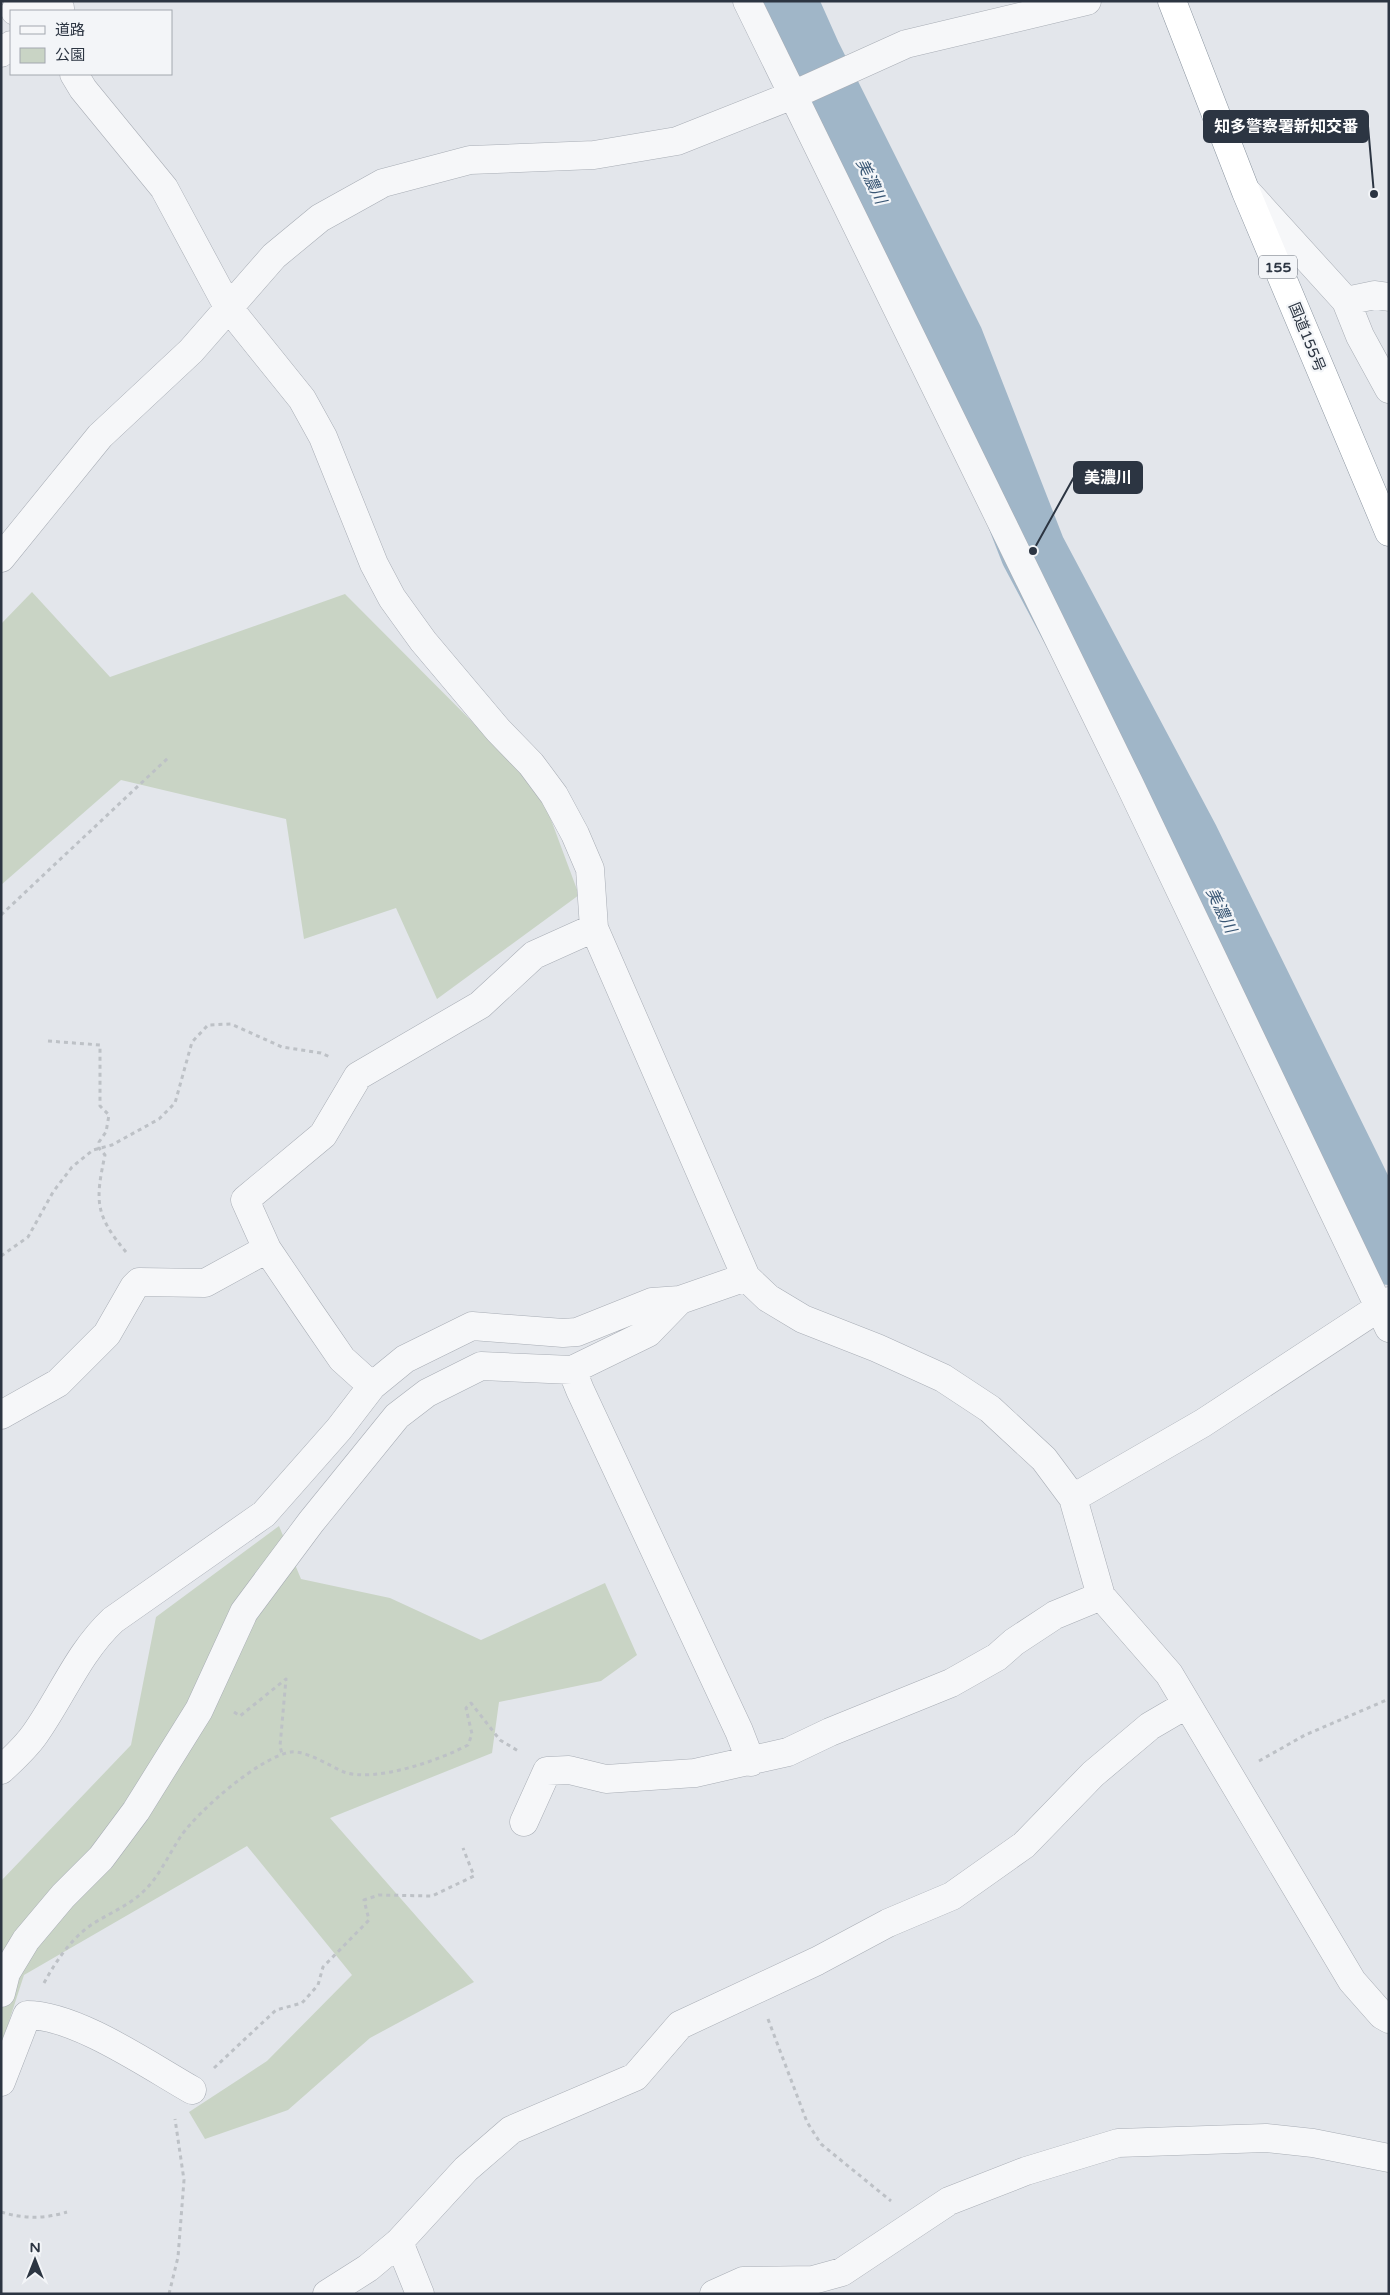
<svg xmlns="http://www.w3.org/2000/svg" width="1390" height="2295" font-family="'Varela Round','Noto Sans JP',sans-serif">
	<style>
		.green { fill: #c9d4c5 }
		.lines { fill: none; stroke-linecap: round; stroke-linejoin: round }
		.river { stroke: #a0b6c8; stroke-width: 66 }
		.minor-casing { stroke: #a8adb5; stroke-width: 29 }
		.highway-casing { stroke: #8b95a0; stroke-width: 29 }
		.path { stroke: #bdc1c6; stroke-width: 3; stroke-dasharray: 4 4; stroke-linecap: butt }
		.minor { stroke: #f6f7f9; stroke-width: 28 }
		.highway { stroke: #fff; stroke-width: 28 }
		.labels { text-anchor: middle; stroke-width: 4.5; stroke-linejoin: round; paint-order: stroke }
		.shield { fill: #f3f5f8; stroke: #686f79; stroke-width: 1 }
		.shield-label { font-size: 14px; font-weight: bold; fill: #2c3542 }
		.street-label { font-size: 15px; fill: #2c3542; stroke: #f3f5f8 }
		.water-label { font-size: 16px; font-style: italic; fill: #385674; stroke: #f3f5f8 }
		.leader { fill: none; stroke: #2c3542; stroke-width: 2 }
		.callout-dot { fill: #2c3542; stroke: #f3f5f8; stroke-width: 2 }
		.callout { fill: #2c3542; stroke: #2c3542; stroke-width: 2 }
		.callout-label { font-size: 16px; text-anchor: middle; font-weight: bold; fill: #fff }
	</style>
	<rect width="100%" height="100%" fill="#e3e6eb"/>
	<path class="green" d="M32 592 110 677 345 594 540 790 579 895 437 999 396 908 304 939 286 819 121 780 1 885V624Z
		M279 1526 301 1579 390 1598 481 1640 605 1583 637 1655 601 1681 499 1702 492 1753 330 1818 474 1982 370 2038 288 2110 205 2139 189 2112 267 2061 352 1975 247 1846 24 1975 1 2046V1881L131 1745 156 1617Z"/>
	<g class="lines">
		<path class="river" d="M784 1 808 55 951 341 1033 551 1187 841 1389 1252"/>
		<g class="minor-casing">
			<path id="minor" d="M747 1 1129 783 1389 1328
				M15 11 31 5 60 8
				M1 53 11 45
				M74 74 83 89 164 188 228 307 302 399 323 437 374 564 392 598 423 641 498 730 531 764 554 795 575 834 590 869 594 928 746 1277 768 1298 803 1319 877 1348 943 1378 990 1409 1044 1459 1073 1498 1101 1596 1169 1674 1352 1981 1382 2015 1389 2019
				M1248 193 1346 301 1360 336 1389 389
				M1346 301 1375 295 1389 297
				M1 558 100 436 191 351 274 256 320 218 383 183 470 160 594 155 677 141 793 95 906 44 1087 1
				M594 928 534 955 480 1005 358 1076 323 1135 245 1200 267 1249 309 1311 342 1359 372 1386 405 1359 472 1326 563 1333 577 1332 652 1302 680 1300
				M572 1370 580 1390 739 1731 751 1762
				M1 1415 58 1383 107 1334 134 1287 139 1282 205 1283 267 1249
				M1073 1498 1203 1423 1389 1301
				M1 1770C13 1759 26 1747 35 1734 62 1696 78 1653 113 1620L264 1514 339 1429 372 1386
				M524 1822 547 1771 569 1770 606 1779 695 1773 788 1752 830 1732 951 1683 997 1657 1014 1642 1055 1615 1101 1596
				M1 1993 6 1973 26 1940 63 1896 101 1858 136 1811 199 1710 244 1612 311 1522 397 1416 427 1393 481 1366 572 1370 648 1333 680 1300 746 1277
				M1 2082 27 2015C76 2015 148 2065 192 2090
				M399 2242 420 2294
				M327 2294 368 2268 399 2242 466 2169 511 2130 635 2077 680 2025 817 1961 888 1923 952 1896 1024 1845 1093 1774 1150 1726 1186 1705
				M714 2294 743 2281 813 2280 842 2272 949 2201 1026 2171 1118 2143 1266 2138 1313 2143 1389 2158"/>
		</g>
		<g class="highway-casing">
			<path id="highway" d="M1172 1 1246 192 1389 532"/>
		</g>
		<path class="path" d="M1 915 169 757
			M48 1041 100 1045V1106L109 1115 106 1132 99 1142V1148L105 1155C95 1201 95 1215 126 1252
			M1 1256 28 1237 53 1192 72 1167 93 1150 112 1145 159 1119 175 1103 192 1042 208 1025 231 1024 282 1047 321 1053 330 1057
			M234 1712 240 1716 286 1679 280 1746 282 1754
			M1259 1761 1305 1735 1389 1699
			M44 1983C56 1961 70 1940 91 1925 109 1913 129 1906 145 1890 160 1875 169 1854 181 1836 199 1810 260 1757 291 1752 305 1750 330 1766 344 1772 375 1783 440 1760 468 1745L472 1734 466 1708 471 1703 500 1740 520 1752
			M768 2019 807 2122 821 2144 891 2201
			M214 2068 276 2010 302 2003 318 1985 323 1967 369 1920 364 1900 379 1895 432 1896 474 1876 463 1848
			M1 2212C24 2219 44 2219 67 2212
			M169 2294 178 2257 184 2180 175 2119"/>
		<use href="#minor" class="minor"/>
		<use href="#highway" class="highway"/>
	</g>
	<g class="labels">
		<rect class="shield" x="1259" y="255.5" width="38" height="23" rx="4"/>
		<g class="shield-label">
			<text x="1278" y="272">155</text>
		</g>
		<g class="street-label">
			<text transform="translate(1307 337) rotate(68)" y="5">国道155号</text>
		</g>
		<g class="water-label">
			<text transform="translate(872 181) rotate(64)" y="6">美濃川</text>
			<text transform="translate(1222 910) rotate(64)" y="6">美濃川</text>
		</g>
	</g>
	<path class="leader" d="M1374 194L1368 126M1033 551L1074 477"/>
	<g class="callout-dot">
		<circle cx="1374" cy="194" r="5"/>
		<circle cx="1033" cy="551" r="5"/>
	</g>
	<g class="callout">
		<rect x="1204" y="111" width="164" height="31" rx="5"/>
		<rect x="1074" y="462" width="68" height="31" rx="5"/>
	</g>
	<g class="callout-label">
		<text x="1286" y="132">知多警察署新知交番</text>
		<text x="1108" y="483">美濃川</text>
	</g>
	<rect width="1390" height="2295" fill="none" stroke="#2c3542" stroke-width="5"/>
	<rect x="10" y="10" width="162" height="65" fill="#f3f5f8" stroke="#a3a8af"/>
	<rect x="20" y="26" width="25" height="8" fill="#f6f7f9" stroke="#a3a8af"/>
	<text x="55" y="35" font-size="15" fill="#2c3542">道路</text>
	<rect x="20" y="48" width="25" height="15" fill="#c9d4c5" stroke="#a3a8af"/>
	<text x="55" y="60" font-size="15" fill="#2c3542">公園</text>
	<g transform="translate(35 2260)" stroke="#f3f5f8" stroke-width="4" paint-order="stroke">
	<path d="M0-4L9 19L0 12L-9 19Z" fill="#2c3542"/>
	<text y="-8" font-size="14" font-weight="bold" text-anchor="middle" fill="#2c3542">N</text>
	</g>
</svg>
